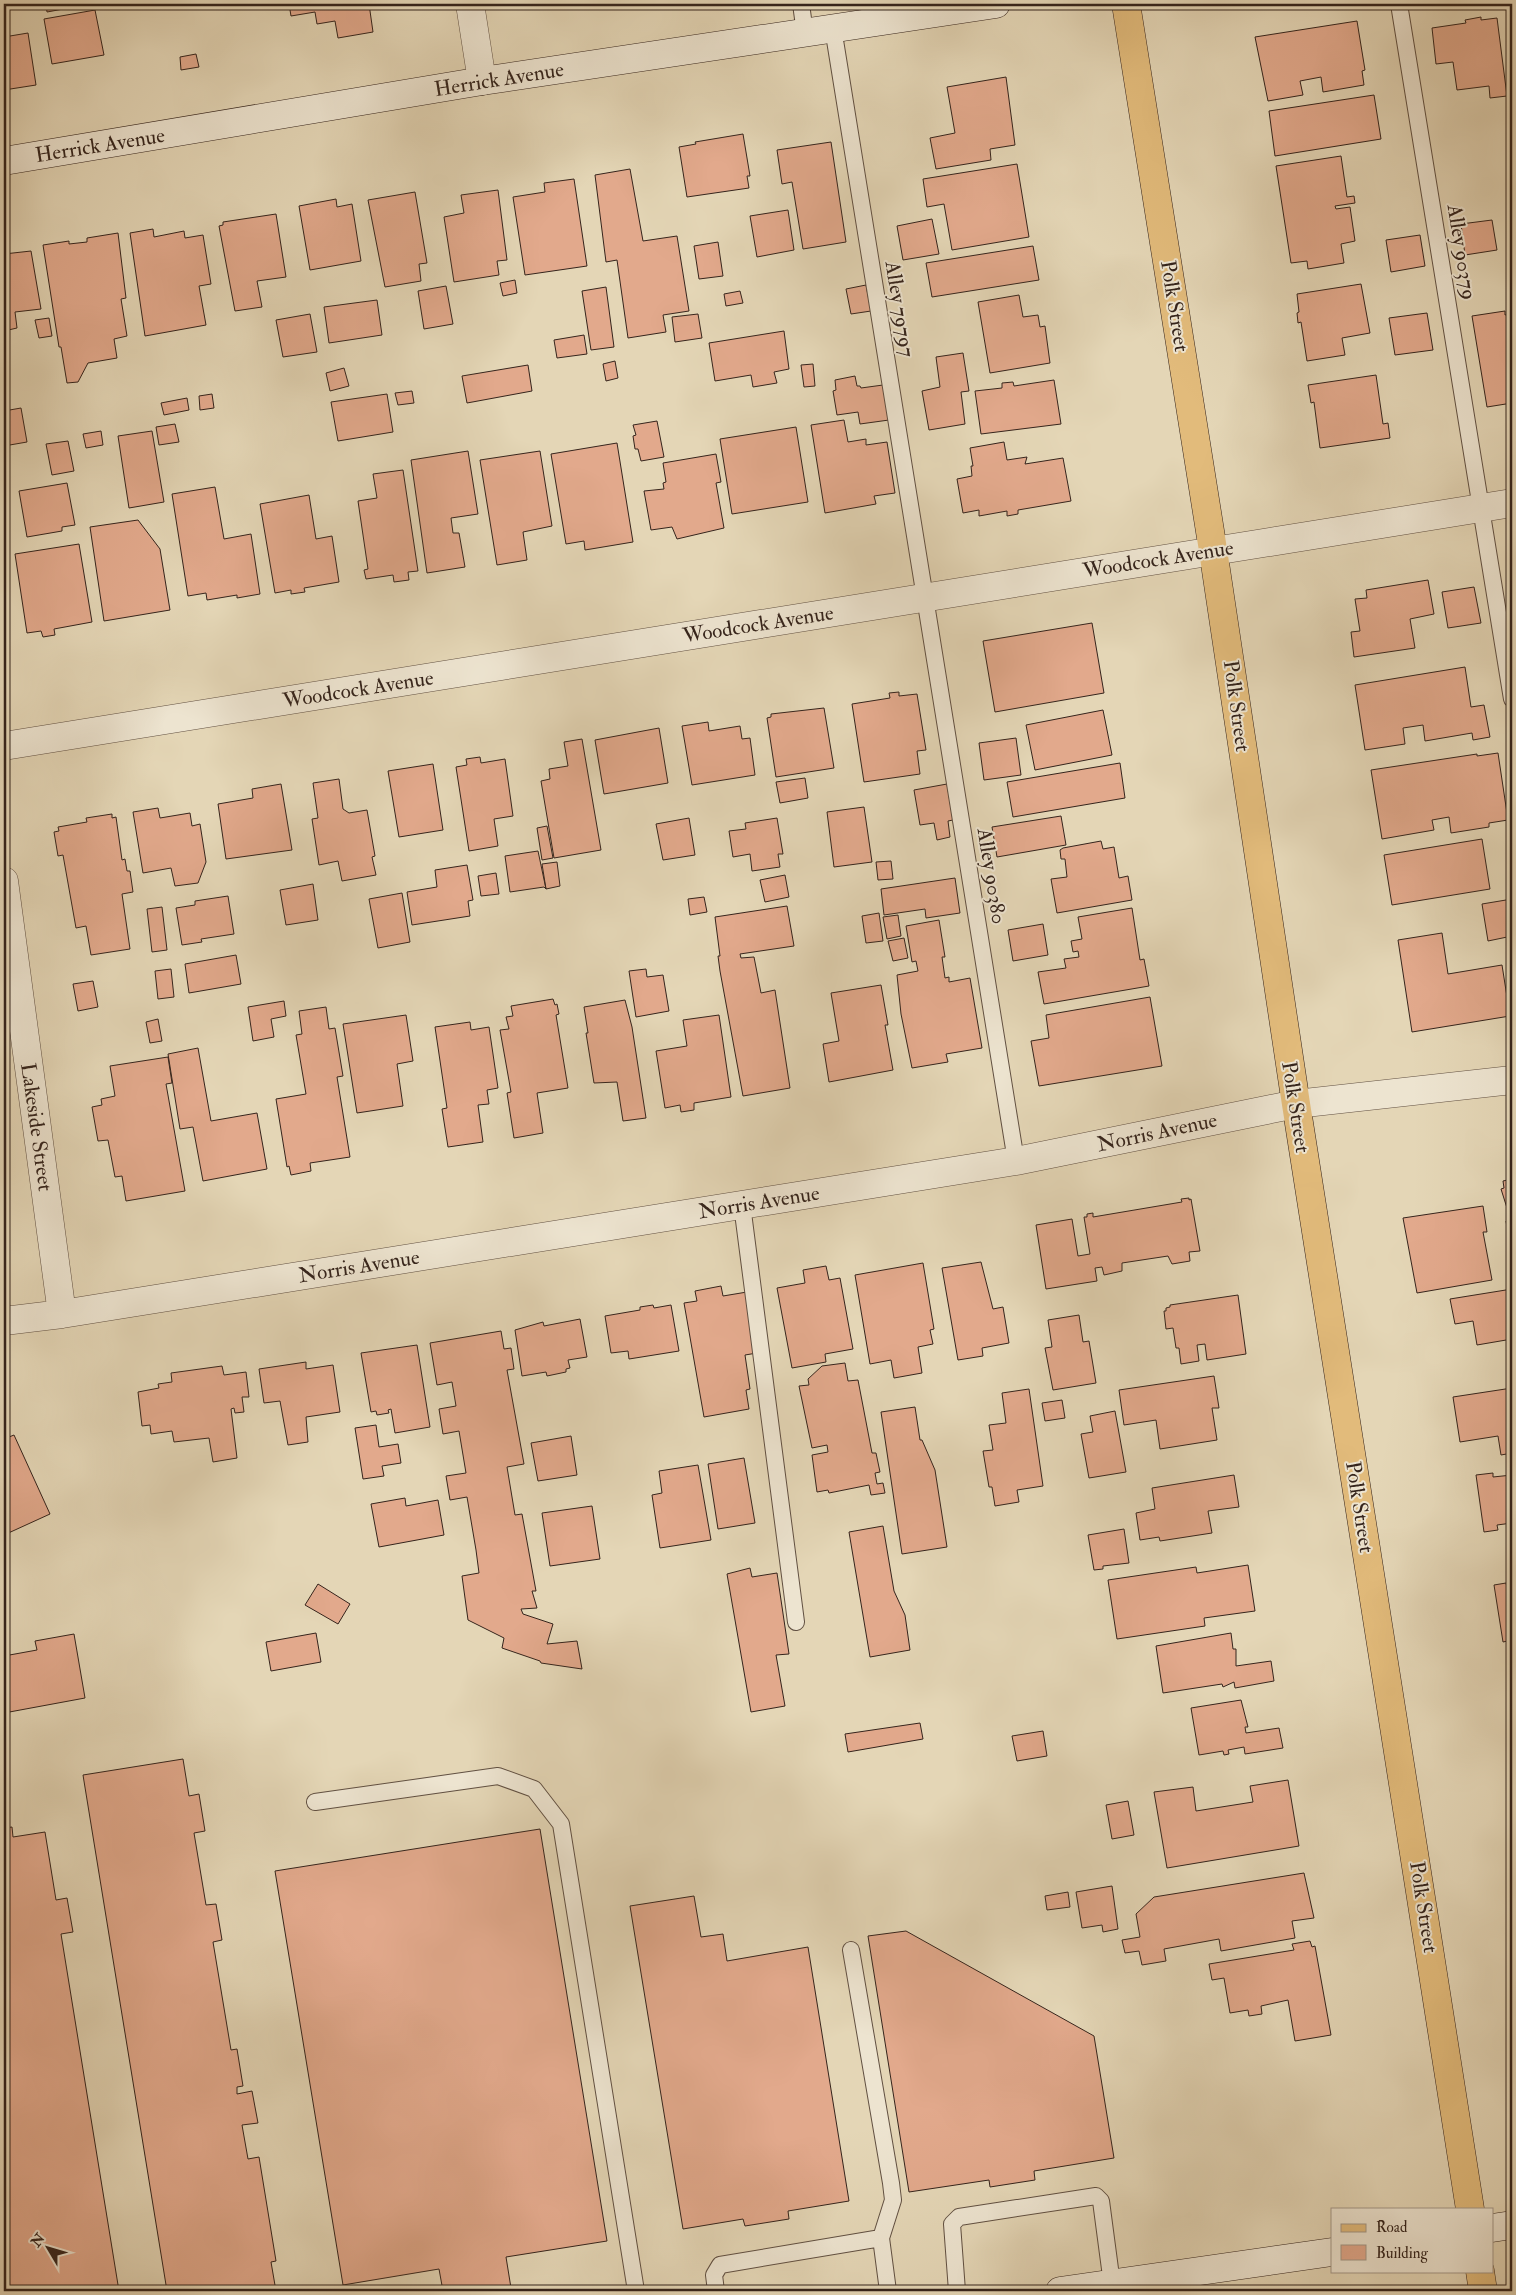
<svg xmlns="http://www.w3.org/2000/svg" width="1516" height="2295" font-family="'IM FELL Double Pica',serif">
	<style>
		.building { fill: #e2a98c; stroke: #35241c }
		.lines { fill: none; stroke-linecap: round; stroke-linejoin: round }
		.lane-casing { stroke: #615042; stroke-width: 18 }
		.street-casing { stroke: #615042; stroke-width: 29 }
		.secondary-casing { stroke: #35241c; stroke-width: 29 }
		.primary-casing { stroke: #35241c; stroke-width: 29 }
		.lane { stroke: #ede4d0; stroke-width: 16 }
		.street { stroke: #ede4d0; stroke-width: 28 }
		.secondary { stroke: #ede4d0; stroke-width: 28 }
		.primary { stroke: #e2bb7b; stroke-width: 28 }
		.labels { text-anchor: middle; stroke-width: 4; stroke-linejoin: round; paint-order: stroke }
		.street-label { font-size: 21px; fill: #35241c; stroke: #ede4d0 }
	</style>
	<rect width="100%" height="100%" fill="#e4d6b6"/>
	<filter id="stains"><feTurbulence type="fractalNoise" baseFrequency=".004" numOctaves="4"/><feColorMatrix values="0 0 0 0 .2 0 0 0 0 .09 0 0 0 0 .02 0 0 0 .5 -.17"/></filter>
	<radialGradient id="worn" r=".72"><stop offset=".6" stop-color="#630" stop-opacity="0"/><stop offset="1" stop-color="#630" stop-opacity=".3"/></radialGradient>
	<path class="building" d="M46 4H85V5L47 12Z
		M289 4H369L373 32 338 38 335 21 317 24 315 12 291 16Z
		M95 10 104 55 52 64 44 19Z
		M1481 17V20L1497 18 1507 96 1490 98 1489 86 1457 90 1453 62 1436 64 1432 28 1466 23 1465 20Z
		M1357 21 1365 70 1362 71 1364 85 1323 92 1321 77 1300 81 1303 95 1268 101 1255 37Z
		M28 33 36 85 4 90V37Z
		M196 54 199 67 181 70 180 57Z
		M1006 77 1015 145 990 149 991 160 936 169 930 138 955 133 947 87Z
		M1374 95 1381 139 1275 156 1269 111Z
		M743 134 750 176H747L749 188 687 197 679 147 696 144 695 142Z
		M831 142 846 242 803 249 792 182 782 184 777 150Z
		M1341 156 1347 197 1354 196 1355 203 1335 206 1336 209 1350 207 1355 241 1341 244 1344 263 1308 269 1307 261 1291 263 1276 166Z
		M1017 164 1029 237 952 250 944 204 927 207 923 179Z
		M630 169 643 241 677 236 689 311 663 315 666 332 628 338 617 260 606 262 595 175Z
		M574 179 587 266 525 275 513 197 545 192 544 183Z
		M498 190 507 260 497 261 499 275 454 282 444 217 464 213 461 195Z
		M415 192 427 263 419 264 421 281 385 287 368 200Z
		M336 199 337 207 352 204 361 261 310 270 299 206Z
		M788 210 794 250 757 257 750 216Z
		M276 214 286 277 257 281 262 307 235 311 219 226 223 225V222Z
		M932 219 939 254 903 260 897 226Z
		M1492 220 1497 250 1465 255 1461 224Z
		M153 229 154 237 184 231 185 238 203 235 211 284 199 286 206 325 145 336 130 233Z
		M118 233 126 298 121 299 127 336 114 339 117 358 88 363 78 382 67 383 61 347H59L43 245 69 241V244L87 242V238Z
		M1420 235 1425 266 1391 272 1386 240Z
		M718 242 723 276 699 279 694 246Z
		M1512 242V272L1508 243Z
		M1033 246 1039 280 932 297 926 263Z
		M31 251 41 309 15 312 17 328 4 331V254Z
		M515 280 517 293 503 296 500 283Z
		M1361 284 1370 333 1342 338 1345 355 1307 361 1301 322 1298 323 1297 313 1299 312 1297 294Z
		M866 285 871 311 851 314 846 289Z
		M446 286 453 324 424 329 418 291Z
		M606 287 614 347 591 350 582 291Z
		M740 291 743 303 726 306 724 294Z
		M1019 295 1023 317 1038 315 1040 327 1045 326 1050 363 990 373 978 302Z
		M377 300 382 335 329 343 324 307Z
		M1505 311V315L1512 313V403L1487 407 1472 316Z
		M1427 313 1433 350 1395 355 1389 318Z
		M310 314 317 352 283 357 276 320Z
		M698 314 702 338 675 342 672 317Z
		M49 318 52 336 39 338 35 320Z
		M784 331 789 369 774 372 777 383 753 387 751 375 715 381 709 343Z
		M584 335 587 354 557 358 554 340Z
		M963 353 969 391 961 392 965 424 929 430 922 391 940 387 936 357Z
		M615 361 618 378 606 381 603 364Z
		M813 364 815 386 804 387 801 365Z
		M528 365 532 391 467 403 462 376Z
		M344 368 349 386 330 391 326 373Z
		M1376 375 1383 424 1388 423 1390 438 1320 448 1314 402 1311 403 1308 385Z
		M855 376 857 386H860L861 388 883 385 889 420 860 424 858 412 837 415 833 391 836 390 835 380Z
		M1054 380 1061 424 981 434 975 391 1002 388V383L1013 382 1014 386Z
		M412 391 414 403 398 405 395 393Z
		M212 394 214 408 200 410 199 396Z
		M387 394 393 432 338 441 331 402Z
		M187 398 189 410 164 415 161 403Z
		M21 408 27 442 4 446V411Z
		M844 420 848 442 866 439V445L887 442 895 493 874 496 876 504 825 513 811 425Z
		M657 421 664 457 641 461 638 449H635L633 436 636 435 633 425Z
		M175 424 179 442 159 445 156 427Z
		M796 427 808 502 732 514 720 439Z
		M101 431 103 445 86 448 83 434Z
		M152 431 164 502 129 508 118 436Z
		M68 441 74 471 52 475 46 444Z
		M1004 442 1007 460 1027 457 1025 464 1063 458 1071 501 1018 510V514L1007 516V511L979 516V510L963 513 957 479 972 476 971 466H973L970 448Z
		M617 443 633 542 585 550 584 541 566 544 551 454Z
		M468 451 478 514 451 518 453 533H459L465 567 427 573 411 460Z
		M540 451 552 526 523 532 527 560 497 565 480 460Z
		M716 454 721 482 716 483 724 528 677 539 672 527 651 530 644 491 664 489 663 483 666 482 663 463Z
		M403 470 418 571 408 572 409 580 394 582 393 575 366 579 364 570 368 569 358 501 377 498 373 474Z
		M67 483 75 525 62 527V531L27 537 19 491Z
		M215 487 224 539 251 534 260 594 237 598V595L207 600 206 593 188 596 172 494Z
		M309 495 316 539 332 536 339 582 304 588 305 592 291 594V590L275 593 260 504Z
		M138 520 160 549 170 610 104 621 90 527Z
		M79 544 92 622 54 629 55 635 43 637 41 631 27 633 15 554Z
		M1428 580 1434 614 1410 619 1415 648 1354 657 1351 632 1360 631 1355 599 1367 598 1366 590Z
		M1474 587 1481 623 1448 628 1442 592Z
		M1092 623 1104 693 995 712 983 641Z
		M1465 667 1471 707 1484 705 1490 737 1473 740 1472 733 1425 741 1423 725 1403 728 1405 744 1365 750 1355 685Z
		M899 692V696L917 694 926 750 917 751 920 774 864 782 852 704 890 698 889 693Z
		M824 708 834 768 776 777 767 718 771 717V714Z
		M1103 710 1112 755 1035 770 1026 725Z
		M708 722 709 731 740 726 742 739 750 738 755 775 692 785 682 726Z
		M659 728 668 783 604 794 595 740Z
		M1016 738 1021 775 984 780 979 743Z
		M582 739 601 850 554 858 541 781 550 779 549 769 568 766 564 742Z
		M1498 753 1508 820 1489 823V827L1451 833 1449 817 1432 820 1434 830 1382 839 1371 770 1477 754V756Z
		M480 757 481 763 505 759 513 816 494 819 498 846 469 851 456 767 467 765 466 759Z
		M1120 763 1125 798 1013 817 1007 782Z
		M433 764 443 830 399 837 388 771Z
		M805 778 808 798 780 803 776 782Z
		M339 779 343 809 349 813 367 810 375 856 372 857 376 875 342 881 338 861 319 865 312 819 318 818 313 783Z
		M281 784 292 850 226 859 218 804 253 798 252 789Z
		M947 784 953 820 948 821 950 837 937 840 934 823 920 825 914 790Z
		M864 807 872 862 834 867 827 812Z
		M158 808 160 818 190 813 192 826 200 824 206 862 198 883 175 886 171 868 143 873 133 812Z
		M112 814V818L116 817 122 860 125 859 127 871H130L133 892 122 894 130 949 91 955 86 926 76 928 63 855 58 856 54 832 59 831 58 827 87 822 86 818Z
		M1061 816 1066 845 997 857 992 827Z
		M689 818 695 855 663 860 656 824Z
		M777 818 783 854H778L780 867 752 871 750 854 733 857 729 831 746 829 745 823Z
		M547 826 553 858 542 860 537 828Z
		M1482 839 1490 889 1392 905 1384 855Z
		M1101 841 1103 849 1114 847 1119 878 1128 876 1132 900 1057 913 1051 879 1067 877 1065 859H1061L1060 850 1063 848Z
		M538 851 546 889 544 887 510 892 505 856Z
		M891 861 893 879 878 880 876 862Z
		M557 862 560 886 546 889 542 864Z
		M467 865 473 900 468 901 470 916 412 925 407 892 437 887 435 870Z
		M496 873 499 894 481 896 478 876Z
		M785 875 789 897 765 902 760 880Z
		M955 878 960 913 926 918 925 909 884 915 881 889Z
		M313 884 318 920 286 925 280 890Z
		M402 893 410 942 378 948 369 899Z
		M228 896 234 934 201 939 202 942 182 945 176 908 195 905V901Z
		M704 897 707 912 690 915 688 899Z
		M1512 899V936L1488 941 1482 904Z
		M787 906 794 946 740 954 741 958 754 957 761 993 775 990 790 1088 743 1096 720 971 718 956H720L715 917Z
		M162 907 167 950 152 952 147 909Z
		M1132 908 1140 960 1144 959 1149 986 1044 1004 1038 972 1066 968 1064 959 1079 957 1078 951 1073 952 1071 941 1082 939 1078 917Z
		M879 913 883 941 866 943 862 916Z
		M898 915 901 936 887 939 883 917Z
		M939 920 945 957H942L945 978 949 977V982L970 978 982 1048 946 1054 948 1062 912 1068 901 1014 897 975 918 971 916 961 912 962 906 926Z
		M1043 924 1048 955 1013 961 1008 930Z
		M1442 933 1448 974 1502 965 1510 1016 1412 1032 1398 940Z
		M904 938 908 958 893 961 888 941Z
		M236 955 241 984 189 993 185 964Z
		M171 969 174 997 158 999 155 971Z
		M646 969 647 977 663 975 669 1011 636 1017 629 971Z
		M93 981 98 1007 78 1011 73 984Z
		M881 985 888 1025H885L893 1070 829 1082 823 1044 839 1041 831 993Z
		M1150 997 1162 1066 1039 1086 1031 1041 1049 1038 1046 1015Z
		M553 999 555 1005 557 1004 559 1014 556 1015 568 1088 537 1093 543 1133 514 1138 507 1093 511 1092 500 1030 509 1029 506 1017 513 1016 511 1006Z
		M625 1000 632 1027 646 1118 623 1121 617 1082 594 1083 586 1033H588L584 1007Z
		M284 1001 286 1016 271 1019 274 1037 253 1041 248 1007Z
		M326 1007 329 1029 335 1028 343 1076 337 1077 350 1157 310 1163 311 1171 291 1175 289 1166 287 1167 276 1099 306 1094 296 1035 302 1034 299 1011Z
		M406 1015 413 1061 397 1064 403 1106 357 1113 343 1024Z
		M719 1015 731 1097 694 1103V1110L681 1112 680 1105 665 1108 656 1051 687 1046 683 1020Z
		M158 1019 162 1041 150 1043 146 1022Z
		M470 1022 471 1030 489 1027 498 1088 487 1090 489 1104 478 1105 483 1142 448 1147 442 1109 447 1108 435 1027Z
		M198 1048 211 1121 257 1113 267 1169 203 1181 193 1127 180 1129 168 1054Z
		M168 1057 172 1083 166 1084 185 1191 126 1201 122 1176 115 1177 108 1140 98 1141 92 1107 102 1105 101 1099 115 1096 110 1066Z
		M1512 1179V1207L1507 1208 1501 1189 1504 1188 1503 1181Z
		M1189 1198V1200L1191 1199 1200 1251 1189 1252 1190 1261 1172 1264 1168 1256 1122 1263V1271L1104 1275 1102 1267 1095 1268 1097 1281 1046 1289 1036 1225 1072 1219 1078 1256 1090 1254 1084 1217H1087V1214L1093 1213V1217L1182 1202 1181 1199Z
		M1483 1206 1487 1232H1483L1492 1280 1417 1293 1403 1218Z
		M1512 1207V1258L1506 1221 1509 1220 1507 1208Z
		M981 1262 993 1309 1003 1307 1009 1343 982 1348 983 1356 958 1360 942 1268Z
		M923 1263 934 1329 930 1330 933 1344 918 1347 922 1373 894 1378 891 1360 870 1364 855 1275Z
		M826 1266 829 1280 840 1278 853 1349 825 1354 826 1362 792 1368 777 1288 805 1283 803 1270Z
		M721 1286 723 1296 747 1292 757 1353 745 1355 750 1389 746 1390 749 1409 704 1417 684 1303 697 1301 695 1291Z
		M1512 1289V1339L1477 1345 1473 1321 1455 1324 1450 1299Z
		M1238 1295 1246 1354 1207 1360 1205 1344 1197 1345 1199 1361 1181 1364 1179 1348H1176L1173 1328 1166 1329 1164 1311H1166V1308L1170 1307V1305Z
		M653 1305 654 1308 671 1305 679 1351 629 1359 628 1351 611 1353 605 1316 640 1310V1307Z
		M1079 1315 1083 1342 1089 1341 1096 1383 1053 1390 1045 1348 1052 1347 1048 1320Z
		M580 1319 587 1357 568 1360 570 1368 566 1369V1372L547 1376 546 1372 522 1376 515 1330 543 1322 544 1326Z
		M501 1331 504 1349 511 1348 514 1369 507 1370 524 1464 507 1467 515 1515 522 1514 536 1591H532L537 1608 521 1609 523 1614 553 1624 547 1644 577 1641 582 1669 541 1663 540 1661 502 1648 504 1638 468 1620 462 1576 479 1573 476 1550 467 1497 450 1500 446 1476 466 1473 459 1431 443 1434 439 1409 456 1406 452 1382 437 1385 430 1343Z
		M417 1345 430 1427 395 1433 391 1409 388 1410 389 1413 377 1415 376 1411 371 1412 361 1353Z
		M306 1362V1369L333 1365 340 1412 306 1417 308 1442 288 1445 280 1401 264 1403 259 1369Z
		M845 1363 848 1381 858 1380 872 1453H876L880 1472 875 1473 877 1484 883 1483 885 1493 871 1495 869 1485 829 1493 828 1490 817 1492 812 1455 828 1452 827 1445 812 1448 799 1386 809 1385 808 1379 822 1366Z
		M222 1366 224 1375 246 1372 249 1397H242L244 1412 235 1413 234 1408 231 1409 237 1458 213 1462 209 1438 174 1442 172 1431 151 1434 150 1425 142 1426 138 1392 159 1388 158 1384 172 1382 171 1373Z
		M1214 1376 1219 1408H1212L1217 1440 1160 1449 1156 1420 1124 1425 1119 1390Z
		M1512 1388V1453L1501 1455 1498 1436 1460 1442 1453 1397Z
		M1029 1389 1043 1486 1017 1490 1019 1502 995 1506 992 1487H989L983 1451 993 1450 989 1425 1006 1423 1002 1393Z
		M1062 1400 1065 1418 1045 1421 1042 1403Z
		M915 1407 920 1440H922L935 1470 947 1547 902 1554 881 1412Z
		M1115 1411 1126 1472 1089 1478 1081 1434 1093 1432 1090 1416Z
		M376 1425 379 1447 398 1444 401 1463 382 1466 384 1476 363 1479 355 1428Z
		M14 1435 50 1514 4 1535V1439Z
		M571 1436 577 1475 538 1481 531 1443Z
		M744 1458 755 1523 718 1529 708 1464Z
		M698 1465 711 1540 660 1548 652 1495 662 1493 659 1471Z
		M1493 1473V1477L1512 1475V1523L1497 1525 1498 1530 1484 1532 1476 1475Z
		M1234 1475 1239 1507 1208 1511 1212 1533 1160 1541 1159 1537 1140 1540 1136 1513 1155 1509 1152 1488Z
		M405 1498 406 1506 438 1500 444 1535 379 1547 371 1504Z
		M592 1506 600 1559 550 1566 542 1513Z
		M883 1526 894 1591 905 1615 910 1650 870 1657 849 1532Z
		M1124 1529 1129 1563 1103 1566V1569L1094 1570 1088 1535Z
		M1248 1565 1255 1611 1204 1618 1205 1626 1117 1639 1108 1580 1196 1567 1197 1573Z
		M750 1568 752 1577 777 1573 789 1654 776 1655 785 1706 751 1712 727 1574Z
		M1506 1583 1507 1588 1512 1587V1640L1503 1642 1494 1585Z
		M318 1584 350 1604 338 1624 305 1605Z
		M316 1633 321 1662 271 1671 266 1642Z
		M1231 1633 1233 1649H1236V1666L1271 1661 1274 1681 1235 1688 1234 1682 1223 1687 1222 1684 1163 1693 1156 1646Z
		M74 1634 85 1698 4 1713V1656L37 1650 35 1641Z
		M1241 1700 1248 1727H1245L1246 1733 1279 1728 1283 1748 1245 1754 1244 1747 1228 1750 1229 1754 1224 1755 1223 1751 1199 1755 1191 1708Z
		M920 1723 923 1739 848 1752 845 1734Z
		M1043 1731 1047 1756 1017 1761 1012 1736Z
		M183 1759 189 1796 199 1794 205 1831 194 1833 206 1905 216 1904 222 1940 213 1942 231 2050 237 2049 243 2086 237 2087V2094L252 2091 258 2123 242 2125 248 2159 259 2157 276 2261 271 2262 276 2291H167L83 1775Z
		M1288 1780 1299 1846 1167 1868 1154 1792 1193 1787 1196 1811 1253 1802 1250 1786Z
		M1128 1801 1134 1835 1112 1839 1106 1805Z
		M12 1827 13 1837 45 1832 56 1900 67 1898 73 1932 61 1934 119 2291H4V1828Z
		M540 1829 607 2241 506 2257 511 2288 490 2291H443L439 2269 343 2285 275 1871Z
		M1304 1873 1314 1918 1292 1921 1295 1938 1221 1951 1219 1939 1164 1949 1166 1961 1142 1965 1139 1951 1125 1953 1122 1940 1140 1937 1136 1914 1154 1897Z
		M1112 1886 1118 1929 1103 1932 1102 1925 1082 1928 1076 1892Z
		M1068 1892 1070 1907 1047 1910 1045 1896Z
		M694 1896 701 1937 723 1934 727 1961 808 1947 849 2201 788 2211 789 2219 745 2226 743 2219 683 2229 630 1906Z
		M906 1931 1094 2036 1114 2158 1034 2171 1035 2180 990 2187 989 2180 909 2192 868 1936Z
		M1310 1941 1312 1947 1315 1946 1331 2035 1295 2041 1288 2000 1261 2006 1262 2014 1249 2016 1248 2010 1230 2013 1224 1978 1212 1980 1209 1964 1294 1950 1292 1944Z"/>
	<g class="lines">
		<g class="lane-casing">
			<path id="lane" d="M801 4 805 33
				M1399 4 1512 699
				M833 28 1016 1161
				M742 1205 796 1622
				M315 1802 498 1776 534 1789 561 1824 636 2291
				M851 1950 891 2183 893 2200 881 2238 888 2291
				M716 2291 714 2275 720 2265 881 2238
				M957 2291 952 2224 959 2217 1096 2196 1101 2201 1112 2284"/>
		</g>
		<g class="street-casing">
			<path id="street" d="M470 4 482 81
				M4 746 1512 503
				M4 881 62 1314
				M4 1321 62 1314 1016 1161 1296 1104 1512 1080"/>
		</g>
		<g class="secondary-casing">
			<path id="secondary" d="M4 161 482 81 996 4
				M1492 2228 1512 2225
				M1060 2291 1332 2252"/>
		</g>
		<g class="primary-casing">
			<path id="primary" d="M1126 4 1213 550 1296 1104 1470 2209
				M1480 2271 1483 2291"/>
		</g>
		<use href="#lane" class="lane"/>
		<use href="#street" class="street"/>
		<use href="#secondary" class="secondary"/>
		<use href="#primary" class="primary"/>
	</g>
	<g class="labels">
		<g class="street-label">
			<text transform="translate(499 79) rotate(-9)" y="7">Herrick Avenue</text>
			<text transform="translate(100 145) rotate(-9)" y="7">Herrick Avenue</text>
			<text transform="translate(1462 252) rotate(81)" y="7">Alley 90379</text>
			<text transform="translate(1175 306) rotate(81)" y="7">Polk Street</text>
			<text transform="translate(900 309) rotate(81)" y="7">Alley 79797</text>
			<text transform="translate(1158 559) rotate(-9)" y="7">Woodcock Avenue</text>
			<text transform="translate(758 624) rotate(-9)" y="7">Woodcock Avenue</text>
			<text transform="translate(358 689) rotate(-9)" y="7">Woodcock Avenue</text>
			<text transform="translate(1237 706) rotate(82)" y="7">Polk Street</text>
			<text transform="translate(992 876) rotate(81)" y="7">Alley 90380</text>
			<text transform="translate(1296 1107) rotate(81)" y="7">Polk Street</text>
			<text transform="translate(37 1127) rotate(82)" y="7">Lakeside Street</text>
			<text transform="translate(1157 1132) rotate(-12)" y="7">Norris Avenue</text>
			<text transform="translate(759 1202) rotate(-9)" y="7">Norris Avenue</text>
			<text transform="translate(359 1266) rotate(-9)" y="7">Norris Avenue</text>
			<text transform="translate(1360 1507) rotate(81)" y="7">Polk Street</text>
			<text transform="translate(1424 1907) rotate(81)" y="7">Polk Street</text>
		</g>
	</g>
	<rect width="1516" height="2295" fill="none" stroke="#e4d6b6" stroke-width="20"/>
	<rect x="5" y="5" width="1506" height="2285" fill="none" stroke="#35241c" stroke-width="2.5"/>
	<rect x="10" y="10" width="1496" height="2275" fill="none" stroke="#35241c"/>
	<rect x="1331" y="2208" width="162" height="65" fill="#ede4d0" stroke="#a39788"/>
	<rect x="1341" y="2224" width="25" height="8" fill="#e2bb7b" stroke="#a39788"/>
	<text x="1376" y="2232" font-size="15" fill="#35241c">Road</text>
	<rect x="1341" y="2245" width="25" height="15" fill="#e2a98c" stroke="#a39788"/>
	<text x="1376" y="2258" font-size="15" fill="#35241c">Building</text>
	<g transform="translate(48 2248) rotate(308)" stroke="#ede4d0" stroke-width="4" paint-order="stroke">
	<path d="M0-4L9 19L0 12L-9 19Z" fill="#35241c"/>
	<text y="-8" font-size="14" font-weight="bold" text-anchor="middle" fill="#35241c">N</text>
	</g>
	<rect width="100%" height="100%" filter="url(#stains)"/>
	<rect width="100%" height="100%" fill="url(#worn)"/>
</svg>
